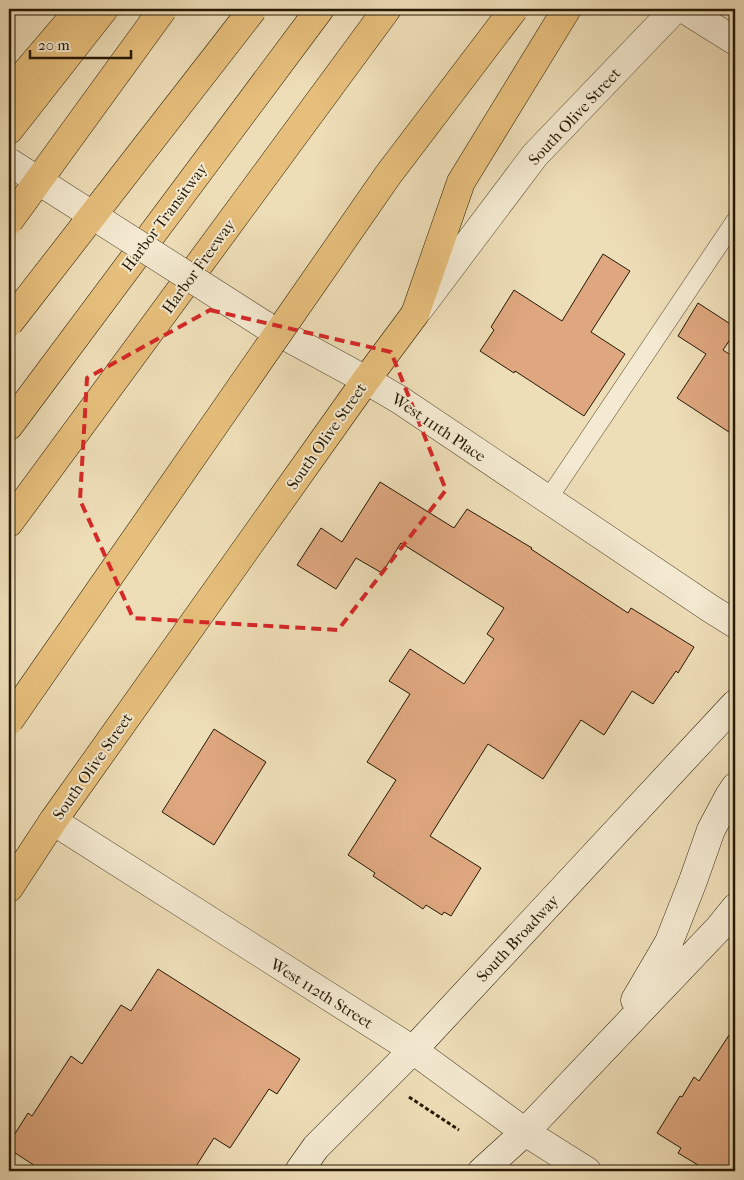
<svg xmlns="http://www.w3.org/2000/svg" width="744" height="1180" font-family="'IM FELL French Canon',serif">
	<style>
		.building { fill: #dea77f; stroke: #251804 }
		.lines { fill: none; stroke-linecap: round; stroke-linejoin: round }
		.service-casing { stroke: #574a31; stroke-width: 19 }
		.minor-casing { stroke: #574a31; stroke-width: 29 }
		.tertiary-casing { stroke: #574a31; stroke-width: 29 }
		.secondary-casing { stroke: #251804; stroke-width: 29 }
		.primary-casing { stroke: #251804; stroke-width: 29 }
		.motorway-casing { stroke: #251804; stroke-width: 29 }
		.path { stroke: #251804; stroke-width: 3; stroke-dasharray: 4 2.5; stroke-linecap: butt }
		.service { stroke: #f4ead1; stroke-width: 18 }
		.minor { stroke: #f4ead1; stroke-width: 28 }
		.tertiary { stroke: #f4ead1; stroke-width: 28 }
		.secondary { stroke: #f4ead1; stroke-width: 28 }
		.primary { stroke: #e7bf7c; stroke-width: 28 }
		.motorway { stroke: #e7bf7c; stroke-width: 28 }
		.tertiary-bridge-casing { stroke: #574a31; stroke-width: 29; stroke-linecap: butt }
		.motorway-bridge-casing { stroke: #251804; stroke-width: 29; stroke-linecap: butt }
		.tertiary-bridge { stroke: #f4ead1; stroke-width: 28 }
		.motorway-bridge { stroke: #e7bf7c; stroke-width: 28 }
		.marked { fill: none; stroke: #d62828; stroke-width: 4; stroke-dasharray: 10 6; stroke-linejoin: round }
		.labels { text-anchor: middle; stroke-width: 4; stroke-linejoin: round; paint-order: stroke }
		.street-label { font-size: 16px; fill: #251804; stroke: #f4ead1 }
	</style>
	<rect width="100%" height="100%" fill="#eedeb8"/>
	<filter id="stains"><feTurbulence type="fractalNoise" baseFrequency=".004" numOctaves="4"/><feColorMatrix values="0 0 0 0 .2 0 0 0 0 .09 0 0 0 0 .02 0 0 0 .5 -.17"/></filter>
	<radialGradient id="worn" r=".72"><stop offset=".6" stop-color="#630" stop-opacity="0"/><stop offset="1" stop-color="#630" stop-opacity=".3"/></radialGradient>
	<path class="building" d="M603 254 630 271 591 332 625 354 584 416 515 371 514 373 480 351 494 330 491 327 514 290 562 321Z
		M698 303 735 327V332L723 350 735 358V436L677 398 706 354 678 336Z
		M380 482 454 528 467 509 532 548 531 549 628 613 631 608 694 647 678 673 676 671 653 704 632 691 604 735 581 720 543 779 488 744 430 836 481 868 451 916 444 912 442 915 426 905 423 909 373 876 375 873 348 855 396 780 367 762 410 694 389 681 410 649 464 684 494 639 487 634 504 608 401 543 382 573 356 558 336 589 297 565 321 528 342 542Z
		M214 729 266 762 214 845 162 812Z
		M158 969 300 1059 277 1094 269 1089 230 1148 214 1138 193 1171H43L9 1149V1143L28 1113 32 1116 71 1056 82 1064 121 1005 131 1011Z
		M735 1026V1171H708L678 1153 681 1148 657 1133 680 1096 682 1097 694 1077 699 1081Z"/>
	<g class="lines">
		<g class="service-casing">
			<path id="service" d="M548 499 735 221"/>
		</g>
		<g class="minor-casing">
			<path id="minor" d="M684 9 735 41
				M419 309 535 155 675 9
				M53 821 413 1050 525 1132 587 1171"/>
		</g>
		<g class="tertiary-casing">
			<path id="tertiary" d="M263 324 366 380 400 400 711 609 735 624"/>
		</g>
		<g class="secondary-casing">
			<path id="secondary" d="M635 1000 669 942 693 881 711 830 729 796 735 787
				M299 1171 316 1147 413 1050 735 704
				M482 1171 525 1132 718 929 735 908"/>
		</g>
		<g class="primary-casing">
			<path id="primary" d="M9 888 53 821 366 380 415 314"/>
		</g>
		<g class="motorway-casing">
			<path id="motorway" d="M9 92 80 9
				M9 130 104 9
				M415 314 461 182 567 9
				M9 426 320 9
				M9 523 387 9"/>
		</g>
		<path class="path" d="M409 1097 459 1130"/>
		<use href="#service" class="service"/>
		<use href="#minor" class="minor"/>
		<use href="#tertiary" class="tertiary"/>
		<use href="#secondary" class="secondary"/>
		<use href="#primary" class="primary"/>
		<use href="#motorway" class="motorway"/>
		<g class="tertiary-bridge-casing">
			<path id="tertiary-bridge" d="M9 162 263 324"/>
		</g>
		<g class="motorway-bridge-casing">
			<path id="motorway-bridge" d="M9 221 163 9
				M9 323 253 9
				M9 721 388 175 514 9"/>
		</g>
		<use href="#tertiary-bridge" class="tertiary-bridge"/>
		<use href="#motorway-bridge" class="motorway-bridge"/>
	</g>
	<path class="marked" d="M210 310 391 352 446 490 338 630 133 618 80 500 87 378Z"/>
	<g class="labels">
		<g class="street-label">
			<text transform="translate(574 116) rotate(-47)" y="6">South Olive Street</text>
			<text transform="translate(164 217) rotate(-53)" y="6">Harbor Transitway</text>
			<text transform="translate(198 266) rotate(-54)" y="6">Harbor Freeway</text>
			<text transform="translate(439 427) rotate(34)" y="6">West 111th Place</text>
			<text transform="translate(326 436) rotate(-55)" y="6">South Olive Street</text>
			<text transform="translate(92 766) rotate(-55)" y="6">South Olive Street</text>
			<text transform="translate(517 938) rotate(-47)" y="6">South Broadway</text>
			<text transform="translate(322 993) rotate(32)" y="6">West 112th Street</text>
		</g>
	</g>
	<rect width="744" height="1180" fill="none" stroke="#eedeb8" stroke-width="30"/>
	<rect x="10" y="10" width="724" height="1160" fill="none" stroke="#251804" stroke-width="2.5"/>
	<rect x="15" y="15" width="714" height="1150" fill="none" stroke="#251804"/>
	<path d="M30 50v8h101v-8" fill="none" stroke="#251804" stroke-width="2.5"/>
	<text x="38" y="50" font-size="15" fill="#251804" stroke="#f4ead1" stroke-width="4" paint-order="stroke">20 m</text>
	<rect width="100%" height="100%" filter="url(#stains)"/>
	<rect width="100%" height="100%" fill="url(#worn)"/>
</svg>
